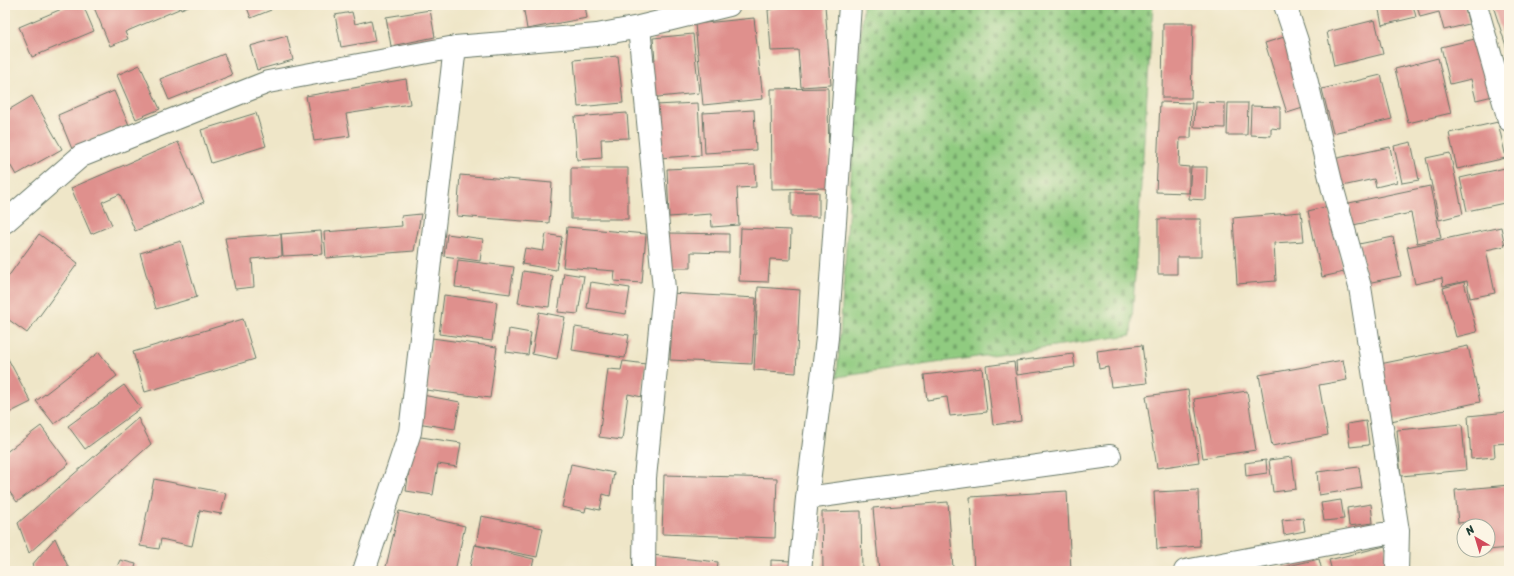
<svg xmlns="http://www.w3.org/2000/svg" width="1514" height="576" font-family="Sriracha,sans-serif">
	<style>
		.cemetery { fill: url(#cemetery-stones); stroke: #58845a }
		.building { fill: #df908d }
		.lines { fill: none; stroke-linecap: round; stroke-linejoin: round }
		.street-casing { stroke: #687868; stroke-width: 24 }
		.street { stroke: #fff; stroke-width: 22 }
	</style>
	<defs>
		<pattern id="cemetery-stones" width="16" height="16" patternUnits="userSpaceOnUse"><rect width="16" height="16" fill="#90cb80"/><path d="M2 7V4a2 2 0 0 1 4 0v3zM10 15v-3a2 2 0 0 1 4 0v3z" fill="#75a66a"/></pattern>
	</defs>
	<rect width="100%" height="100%" fill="#fcf5e5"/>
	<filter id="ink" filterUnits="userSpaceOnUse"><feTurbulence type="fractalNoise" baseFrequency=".025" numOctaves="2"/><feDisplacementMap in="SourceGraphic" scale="8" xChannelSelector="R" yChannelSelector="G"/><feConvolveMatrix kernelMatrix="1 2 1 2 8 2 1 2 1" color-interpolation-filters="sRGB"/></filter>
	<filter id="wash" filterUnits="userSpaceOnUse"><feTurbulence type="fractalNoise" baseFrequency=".012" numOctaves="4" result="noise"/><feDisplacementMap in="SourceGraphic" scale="16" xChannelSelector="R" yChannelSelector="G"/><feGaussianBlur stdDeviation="0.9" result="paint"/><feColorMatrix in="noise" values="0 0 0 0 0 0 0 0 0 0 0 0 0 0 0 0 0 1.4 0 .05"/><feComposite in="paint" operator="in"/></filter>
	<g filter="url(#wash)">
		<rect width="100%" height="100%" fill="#efe6c8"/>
		<path class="cemetery" d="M863 5H1153L1131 335 837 377Z"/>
		<g id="blocks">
			<path class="building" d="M71 5H83L94 31 32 57 19 27Z
				M93 5H177L179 9 125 32 128 39 110 46Z
				M179 5H191L181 9Z
				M246 5H270L271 10 251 18Z
				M523 5H585L587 18 527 29Z
				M789 5H825L831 85 801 87 798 50 771 51 768 10Z
				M1378 5H1413L1416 17 1382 25Z
				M1417 5H1464L1469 24 1444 30 1439 12 1420 17Z
				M1495 5H1509V55L1493 6Z
				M430 10 435 37 391 46 386 17Z
				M352 12 355 24 371 20 375 41 341 47 335 15Z
				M754 18 763 99 703 105 695 24Z
				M1375 20 1383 54 1334 66 1327 32Z
				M1163 23H1193L1191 98H1162Z
				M693 34 699 93 648 98 644 61 655 60 653 38Z
				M287 36 293 60 257 70 250 46Z
				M1284 37 1306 107 1287 113 1265 43Z
				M1479 38 1493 96 1476 100 1471 79 1450 84 1441 47Z
				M224 54 232 75 169 100 160 79Z
				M618 56 623 103 578 107 574 60Z
				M1438 58 1451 113 1408 123 1395 69Z
				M140 65 160 109 136 119 117 75Z
				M1381 75 1392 119 1333 133 1322 89Z
				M406 79 410 104 346 114 350 136 314 141 306 96Z
				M828 88 829 188 772 189 771 89Z
				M114 91 129 125 72 149 58 115Z
				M32 96 62 149 16 175 5 156V112Z
				M1160 102 1192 103 1191 138H1180L1179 166 1189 167V193L1156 192Z
				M1195 102 1225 103V128L1194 127Z
				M698 103 701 155 659 158 655 105Z
				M1228 103H1248L1247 135H1227Z
				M1251 106 1280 107V129L1271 128V136L1250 135Z
				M754 110 756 150 705 153 703 113Z
				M256 113 266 146 211 163 201 130Z
				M627 113 629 138 601 139 602 158 577 160 574 117Z
				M1498 122 1506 158 1457 169 1449 133Z
				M178 142 204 202 135 231 120 194 102 202 112 225 91 234 71 188Z
				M1411 142 1419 180 1402 183 1394 146Z
				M1390 147 1397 182 1376 187 1374 179 1338 187 1333 159Z
				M1450 153 1463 214 1439 220 1426 158Z
				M755 165 756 187 737 188 739 225 712 227 711 214 669 217 667 169Z
				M1191 167H1207L1206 200 1189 199Z
				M571 168H628V219H571Z
				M1505 168 1509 185V202L1467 211 1460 178Z
				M460 175 552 183 549 223 457 216Z
				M1430 186 1441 238 1417 243 1411 213 1353 225 1349 203Z
				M791 192H819V217H791Z
				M1329 206 1344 272 1322 277 1308 211Z
				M1301 212 1304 241 1274 243 1276 281 1237 284 1233 218Z
				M421 214 414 251 326 258 324 232 402 226 401 216Z
				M1158 219H1201V257H1177V274H1158Z
				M567 227 646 234 642 283 614 281 615 271 563 267Z
				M1501 227 1505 246 1486 250 1495 293 1470 298 1467 281 1443 286 1442 278 1415 284 1407 247Z
				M741 228 791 230 790 260 770 259 768 282 739 281Z
				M321 231 323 254 283 256 281 234Z
				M667 233 729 234V253L691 252V268H666Z
				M39 234 78 263 27 333 5 317V281Z
				M281 234 282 256 252 259 254 287 235 289 225 238Z
				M447 234 483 239 480 261 444 256Z
				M546 234 562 237 556 270 522 264 525 248 543 251Z
				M1393 237 1401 276 1367 283 1359 244Z
				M181 241 197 297 156 309 140 253Z
				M458 260 514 267 510 294 455 287Z
				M523 271 553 276 549 307 518 303Z
				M564 273 584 276 578 314 558 312Z
				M591 282 630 288 626 314 587 308Z
				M1464 282 1477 332 1456 337 1443 288Z
				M758 287 800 290 796 373 754 370Z
				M670 293 756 298 752 364 670 360 672 324H668Z
				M444 295 497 302 492 341 439 334Z
				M539 312 565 317 557 359 532 354Z
				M243 319 255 359 145 392 133 352Z
				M575 327 629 335 625 358 572 350Z
				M509 329 531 333 528 355 506 352Z
				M432 338 497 347 490 398 426 390Z
				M1142 345 1147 383 1111 387 1108 367 1099 369 1097 351Z
				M1468 346 1480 402 1391 421 1380 364Z
				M99 352 117 376 54 424 36 401Z
				M5 353 31 402 5 415Z
				M1073 354 1075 367 1017 375 1016 361Z
				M1343 360 1347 380 1319 385 1328 435 1272 446 1259 375Z
				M623 361 646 364 642 397 628 394 622 440 599 437 608 369 621 370Z
				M1014 362 1021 421 993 425 986 366Z
				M982 368 987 412 950 416 947 397 927 400 924 375Z
				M124 385 141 408 85 449 68 426Z
				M1188 390 1199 462 1157 468 1146 396Z
				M1247 391 1256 450 1203 458 1194 399Z
				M422 395 460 402 455 429 417 423Z
				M1508 412 1509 443 1494 444 1495 457 1471 459 1468 416Z
				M138 418 151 444 29 553 18 523Z
				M1366 421 1369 445 1350 447 1347 424Z
				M1462 424 1466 470 1401 476 1397 430Z
				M41 426 69 464 17 502 5 486V453Z
				M414 436 461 443 457 467 438 464 433 495 406 491Z
				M1292 457 1296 489 1273 492 1269 460Z
				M1266 460 1267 473 1246 476 1245 463Z
				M571 464 614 473 610 496 603 494 600 510 586 507 585 512 562 507Z
				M1359 467 1362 488 1319 495 1317 472Z
				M664 475 777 478 775 538 662 534Z
				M154 479 226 493 221 514 200 510 192 546 161 539 159 549 140 546Z
				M1509 485V548L1488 550V526H1471L1470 522 1458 523 1455 490Z
				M1198 490 1200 546 1157 549 1154 492Z
				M1067 491 1071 571H974L970 497Z
				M1341 500 1344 519 1324 521 1321 503Z
				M948 502 953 568 921 571H879L873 508Z
				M1371 504 1373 523 1349 526 1347 508Z
				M399 511 465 526 455 571H385Z
				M861 511 862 571H823L822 512Z
				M481 516 543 528 537 557 476 545Z
				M1303 518 1305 531 1284 535 1282 520Z
				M55 538 70 571H34L32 565Z
				M475 545 534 559 531 571H469Z
				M1385 546 1391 571H1332L1329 560Z
				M652 555 718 562 717 571H651Z
				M1319 559 1322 571H1268L1284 567Z
				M120 560 136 564 134 571H115Z
				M771 560 791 561V571H771Z"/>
		</g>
	</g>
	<g filter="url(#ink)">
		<use href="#blocks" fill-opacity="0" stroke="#687868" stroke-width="1"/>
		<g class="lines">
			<g class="street-casing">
				<path id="street" d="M1285 5 1297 41 1333 190 1360 287 1398 531 1397 571
					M1476 5 1509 120
					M639 27 664 289 645 478 644 571
					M5 222 81 156 268 82 455 47 597 35 639 27 729 5
					M807 498 1110 456
					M364 571 410 432 455 47
					M800 571 807 498 827 338 850 5
					M1185 571 1398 531"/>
			</g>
			<use href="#street" class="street"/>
		</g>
	</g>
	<rect width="1514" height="576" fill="none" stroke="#fcf5e5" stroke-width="20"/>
	<g transform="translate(1476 538) rotate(322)"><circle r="19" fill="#fcf5e5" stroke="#a4ab9e"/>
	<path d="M0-3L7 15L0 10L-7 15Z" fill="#d1495b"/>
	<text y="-6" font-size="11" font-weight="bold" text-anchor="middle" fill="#1f3d34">N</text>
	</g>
</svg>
